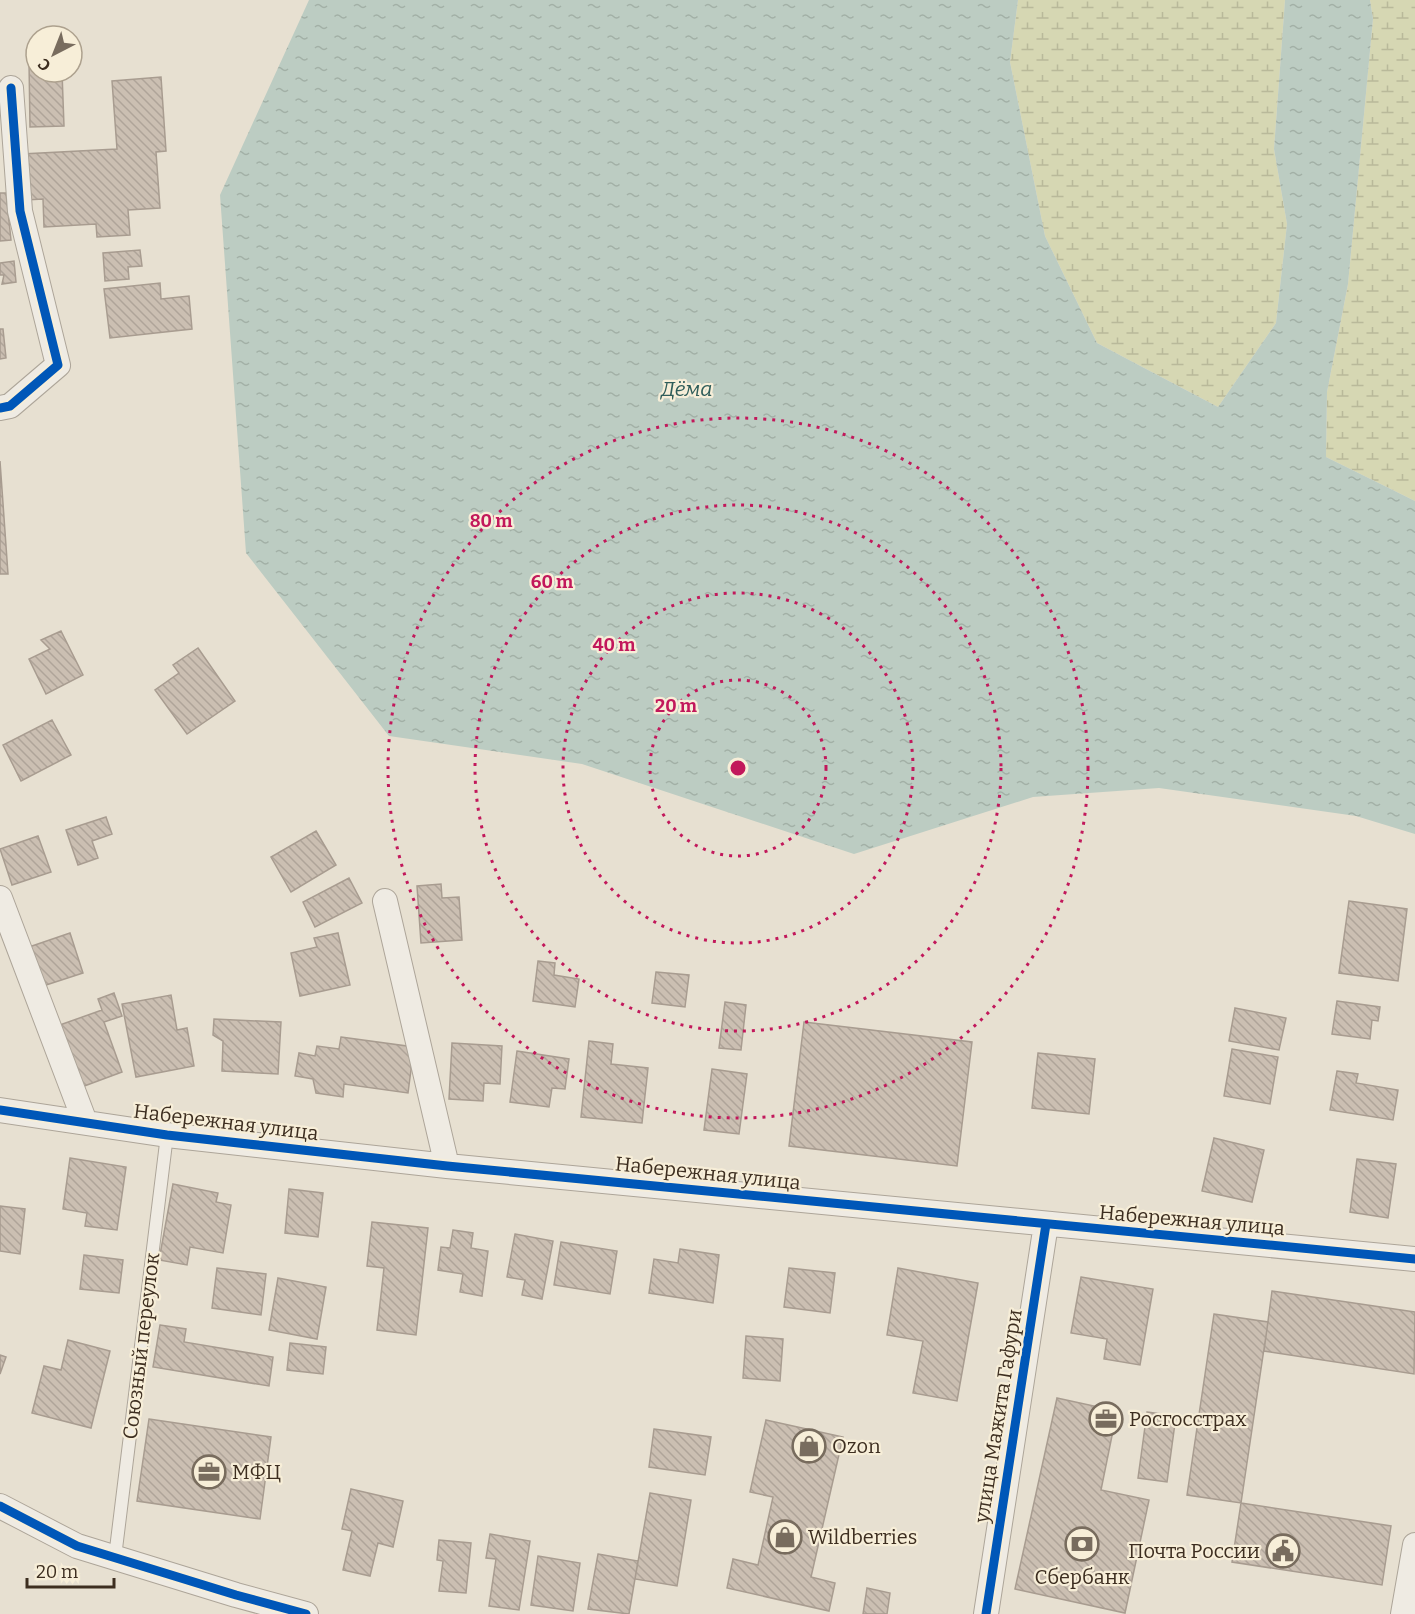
<svg xmlns="http://www.w3.org/2000/svg" width="1415" height="1614" font-family="Bitter,serif">
	<style>
		.wetland { fill: url(#wetland-marsh) }
		.water { fill: url(#water-ripples) }
		.building { fill: url(#building-back-hatch); stroke: #a89c90; stroke-width: 1.5 }
		.lines { fill: none; stroke-linecap: round; stroke-linejoin: round }
		.lane-casing { stroke: #ada599; stroke-width: 14 }
		.street-casing { stroke: #ada599; stroke-width: 26 }
		.lane { stroke: #efebe3; stroke-width: 12 }
		.street { stroke: #efebe3; stroke-width: 24 }
		.cycleway-casing { stroke: #f7eed8; stroke-width: 13 }
		.cycleway { stroke: #0057b8; stroke-width: 9 }
		.ring { fill: none; stroke: #c2185b; stroke-width: 3; stroke-dasharray: 3 6 }
		.labels { text-anchor: middle; stroke-width: 4.5; stroke-linejoin: round; paint-order: stroke }
		.street-label { font-size: 20px; fill: #3d2e20; stroke: #f7eed8 }
		.poi-label { font-size: 20px; fill: #3d2e20; stroke: #f7eed8; text-anchor: start }
		.water-label { font-size: 21px; font-style: italic; fill: #2f5d5a; stroke: #f7eed8 }
		.centre { fill: #c2185b; stroke: #f7eed8; stroke-width: 3 }
		.ring-label { font-size: 18px; text-anchor: middle; font-weight: bold; fill: #c2185b; stroke: #f7eed8; stroke-width: 4.5; stroke-linejoin: round; paint-order: stroke }
	</style>
	<defs>
		<pattern id="wetland-marsh" width="20" height="14" patternUnits="userSpaceOnUse" patternTransform="scale(1.5)"><rect width="20" height="14" fill="#d6d7b3"/><path d="M1 5h8M5 5V1M11 12h8M15 12V8" fill="none" stroke="#b9b99a"/></pattern>
		<pattern id="water-ripples" width="26" height="14" patternUnits="userSpaceOnUse" patternTransform="scale(1.5)"><rect width="26" height="14" fill="#bcccc2"/><path d="M2 4q2-2 4 0t4 0M15 11q2-2 4 0t4 0" fill="none" stroke="#a2b0a6"/></pattern>
		<pattern id="building-back-hatch" width="6" height="6" patternUnits="userSpaceOnUse" patternTransform="scale(1.5)"><rect width="6" height="6" fill="#cbbfb2"/><path d="M-1 5l2 2M0 0l6 6M5-1l2 2" fill="none" stroke="#afa499"/></pattern>
	</defs>
	<rect width="100%" height="100%" fill="#e7e0d1"/>
	<path class="wetland" d="M1018 0H1285L1274 149 1287 224 1276 323 1218 407 1097 343 1045 236 1010 62Z
		M1370 0H1415V501L1326 457 1327 392 1348 284 1373 19Z"/>
	<path class="water" d="M309 0H1018L1010 62 1045 236 1097 343 1218 407 1276 323 1287 224 1274 149 1285 0H1370L1373 19 1348 284 1327 392 1326 457 1415 501V834L1356 816 1159 788 1033 797 854 854 582 764 389 736 246 553 220 195Z"/>
	<path class="building" d="M29 62H36V72H62L64 126 30 127Z
		M161 77 166 151 156 152 160 208 128 210 130 235 97 237 96 224 44 227 43 199 26 200 22 154 117 149 112 81Z
		M0 193H6L11 240 0 241Z
		M140 250 142 266 128 267 129 279 105 281 103 253Z
		M14 261 16 282 2 284 4 275H0V263Z
		M160 283 161 299 189 296 192 329 110 338 104 289Z
		M0 329H3L6 358 0 359Z
		M0 461 8 574H0Z
		M61 631 83 675 46 694 29 659 50 649 41 640Z
		M198 648 235 701 187 734 155 690 179 673 173 665Z
		M52 720 71 755 21 781 3 745Z
		M106 817 112 834 92 841 98 858 78 865 66 830Z
		M316 831 336 865 291 892 271 857Z
		M38 836 51 872 12 885 0 849Z
		M349 878 362 903 315 927 303 902Z
		M441 884 442 898 459 897 462 940 421 943 417 886Z
		M1349 901 1407 909 1398 981 1339 973Z
		M70 933 83 973 43 986 29 947Z
		M338 933 350 985 300 996 291 953 317 947 314 938Z
		M538 961 555 963 554 975 579 979 575 1007 533 1001Z
		M656 972 689 975 685 1007 652 1003Z
		M114 993 122 1016 104 1022 122 1072 79 1088 57 1026 102 1010 98 999Z
		M171 995 177 1030 187 1028 194 1066 136 1077 122 1004Z
		M1337 1001 1380 1007 1378 1021 1372 1020 1370 1039 1332 1034Z
		M725 1002 746 1005 741 1050 719 1048Z
		M1235 1008 1286 1018 1279 1050 1229 1041Z
		M214 1019 281 1022 278 1074 222 1071 223 1041 213 1035Z
		M804 1022 972 1042 957 1166 789 1146Z
		M341 1037 414 1047 408 1093 344 1084 343 1097 316 1093 313 1079 295 1076 299 1053 315 1056 317 1046 339 1049Z
		M589 1041 613 1044 611 1064 648 1068 642 1123 581 1117Z
		M452 1043 502 1046 500 1084 484 1083 483 1101 449 1099Z
		M1232 1049 1278 1057 1270 1104 1224 1096Z
		M517 1051 569 1059 565 1089 552 1088 549 1107 510 1102Z
		M1038 1053 1095 1059 1089 1114 1032 1108Z
		M712 1069 747 1074 739 1134 704 1130Z
		M1337 1071 1358 1074 1356 1083 1398 1090 1393 1120 1330 1110Z
		M1214 1138 1264 1150 1252 1202 1202 1191Z
		M70 1158 126 1167 117 1230 85 1226 87 1213 63 1209Z
		M1357 1159 1396 1164 1388 1218 1350 1212Z
		M173 1184 218 1193 216 1202 231 1205 223 1253 190 1247 187 1265 159 1260Z
		M289 1189 323 1193 318 1237 285 1233Z
		M0 1206 25 1209 20 1254 0 1251Z
		M372 1222 428 1228 416 1335 377 1330 384 1268 367 1266Z
		M453 1230 473 1233 471 1248 488 1251 482 1296 460 1292 463 1274 438 1270 441 1247 450 1248Z
		M515 1234 553 1241 542 1299 522 1295 525 1280 507 1277Z
		M561 1242 617 1251 610 1294 554 1285Z
		M680 1249 719 1255 713 1303 649 1293 654 1259 678 1263Z
		M84 1255 123 1260 119 1293 80 1289Z
		M217 1268 266 1274 261 1315 212 1308Z
		M789 1268 835 1273 830 1313 784 1307Z
		M898 1268 978 1283 957 1401 913 1393 923 1341 887 1335Z
		M1081 1277 1153 1289 1140 1365 1104 1359 1107 1339 1071 1333Z
		M278 1278 326 1287 317 1339 269 1330Z
		M1272 1291 1415 1312 1414 1374 1264 1351Z
		M1214 1314 1268 1322 1241 1503 1187 1495Z
		M160 1325 186 1329 184 1342 273 1357 269 1386 153 1367Z
		M746 1336 783 1339 780 1381 743 1378Z
		M68 1340 110 1351 91 1428 32 1413 44 1366 61 1370Z
		M290 1343 326 1347 323 1374 287 1370Z
		M0 1355 6 1357 0 1374Z
		M1057 1398 1117 1411 1101 1490 1149 1500 1125 1613 1015 1589Z
		M1147 1412 1176 1416 1167 1482 1138 1478Z
		M149 1419 271 1437 260 1519 137 1501Z
		M766 1420 843 1437 811 1577 835 1583 829 1611 727 1588 733 1559 758 1565 773 1497 750 1492Z
		M654 1429 711 1437 705 1475 649 1467Z
		M351 1489 403 1501 393 1547 378 1543 370 1576 343 1570 352 1531 342 1529Z
		M650 1493 691 1500 677 1586 635 1579Z
		M1241 1503 1391 1526 1382 1585 1232 1562Z
		M490 1534 530 1541 519 1610 489 1606 496 1559 486 1558Z
		M439 1540 471 1543 466 1593 439 1591 443 1561 437 1560Z
		M598 1554 638 1561 629 1614 588 1609Z
		M538 1556 580 1563 573 1611 531 1605Z
		M867 1588 890 1593 887 1614H863Z"/>
	<g class="lines">
		<g class="lane-casing">
			<path id="lane" d="M115 1557 167 1135"/>
		</g>
		<g class="street-casing">
			<path id="street" d="M0 408 10 406 58 365 20 211 11 88
				M0 898 85 1122
				M385 901 447 1166
				M0 1110 167 1135 447 1166 1415 1259
				M0 1506 77 1546 236 1595 306 1614
				M986 1614 1046 1224
				M1403 1614 1415 1545"/>
		</g>
		<use href="#lane" class="lane"/>
		<use href="#street" class="street"/>
		<g class="cycleway-casing">
			<path id="cycleway" d="M0 408 10 406 58 365 20 211 11 88
				M0 1110 167 1135 447 1166 1415 1259
				M0 1506 77 1546 236 1595 306 1614
				M986 1614 1046 1224"/>
		</g>
		<use href="#cycleway" class="cycleway"/>
	</g>
	<g class="ring">
		<circle cx="738" cy="768" r="88"/>
		<circle cx="738" cy="768" r="175"/>
		<circle cx="738" cy="768" r="263"/>
		<circle cx="738" cy="768" r="350"/>
	</g>
	<defs>
		<g id="office-ring" transform="scale(1.725)"><circle r="9.5" fill="#f7eed8" stroke="#786c5e" stroke-width="1.5"/><path d="M-6-3h4V-5.5h4V-3h4V5H-6ZM-1-4.5V-3h2v-1.5ZM-6 0V1H6V0Z" fill="#786c5e"/></g>
		<g id="shop-ring" transform="scale(1.725)"><circle r="9.5" fill="#f7eed8" stroke="#786c5e" stroke-width="1.5"/><path d="M-5-2.5h2.3a2.7 3.5 0 0 1 5.4 0H5L5.5 6h-11ZM-1.5-2.5h3a1.5 2.3 0 0 0-3 0Z" fill="#786c5e"/></g>
		<g id="bank-ring" transform="scale(1.725)"><circle r="9.5" fill="#f7eed8" stroke="#786c5e" stroke-width="1.5"/><path d="M-6-4H6V4H-6ZM0-2.3a2.3 2.3 0 1 0 0 4.6a2.3 2.3 0 1 0 0-4.6Z" fill="#786c5e"/></g>
		<g id="civic-ring" transform="scale(1.725)"><circle r="9.5" fill="#f7eed8" stroke="#786c5e" stroke-width="1.5"/><path d="M-.6-6.5H3V-4.5H.6V-3L4-1V1h2V6H-6V1h2V-1L-.6-3ZM-1.2 2.5V6h2.4V2.5Z" fill="#786c5e"/></g>
	</defs>
	<g fill-rule="evenodd">
		<use href="#office-ring" x="1106" y="1419"/>
		<use href="#shop-ring" x="809" y="1446"/>
		<use href="#office-ring" x="209" y="1472"/>
		<use href="#shop-ring" x="785" y="1537"/>
		<use href="#bank-ring" x="1082" y="1544"/>
		<use href="#civic-ring" x="1283" y="1551"/>
	</g>
	<g class="labels">
		<g class="street-label">
			<text transform="translate(226 1122) rotate(7)" y="7">Набережная улица</text>
			<text transform="translate(708 1173) rotate(6)" y="7">Набережная улица</text>
			<text transform="translate(1192 1220) rotate(5)" y="7">Набережная улица</text>
			<text transform="translate(141 1346) rotate(-83)" y="7">Союзный переулок</text>
			<text transform="translate(998 1416) rotate(-81)" y="7">улица Мажита Гафури</text>
		</g>
		<g class="poi-label">
			<text x="1129" y="1426">Росгосстрах</text>
			<text x="832" y="1453">Ozon</text>
			<text x="232" y="1479">МФЦ</text>
			<text x="808" y="1544">Wildberries</text>
			<text x="1260" y="1558" text-anchor="end">Почта России</text>
			<text x="1082" y="1584" text-anchor="middle">Сбербанк</text>
		</g>
		<g class="water-label">
			<text x="687" y="396">Дёма</text>
		</g>
	</g>
	<circle cx="738" cy="768" r="9" class="centre"/>
	<g class="ring-label">
		<text x="491" y="527">80 m</text>
		<text x="552" y="588">60 m</text>
		<text x="614" y="651">40 m</text>
		<text x="676" y="712">20 m</text>
	</g>
	<g transform="translate(54 54) rotate(222)"><circle r="28" fill="#f7eed8" stroke="#ada18e" stroke-width="1.5"/>
	<path d="M0-4.5L10 22L0 15L-10 22Z" fill="#786c5e"/>
	<text y="-9" font-size="16" font-weight="bold" text-anchor="middle" fill="#3d2e20">С</text>
	</g>
	<path d="M27 1578v9h87v-9" fill="none" stroke="#3d2e20" stroke-width="3"/>
	<text x="36" y="1578" font-size="18" fill="#3d2e20" stroke="#f7eed8" stroke-width="4.5" paint-order="stroke">20 m</text>
</svg>
